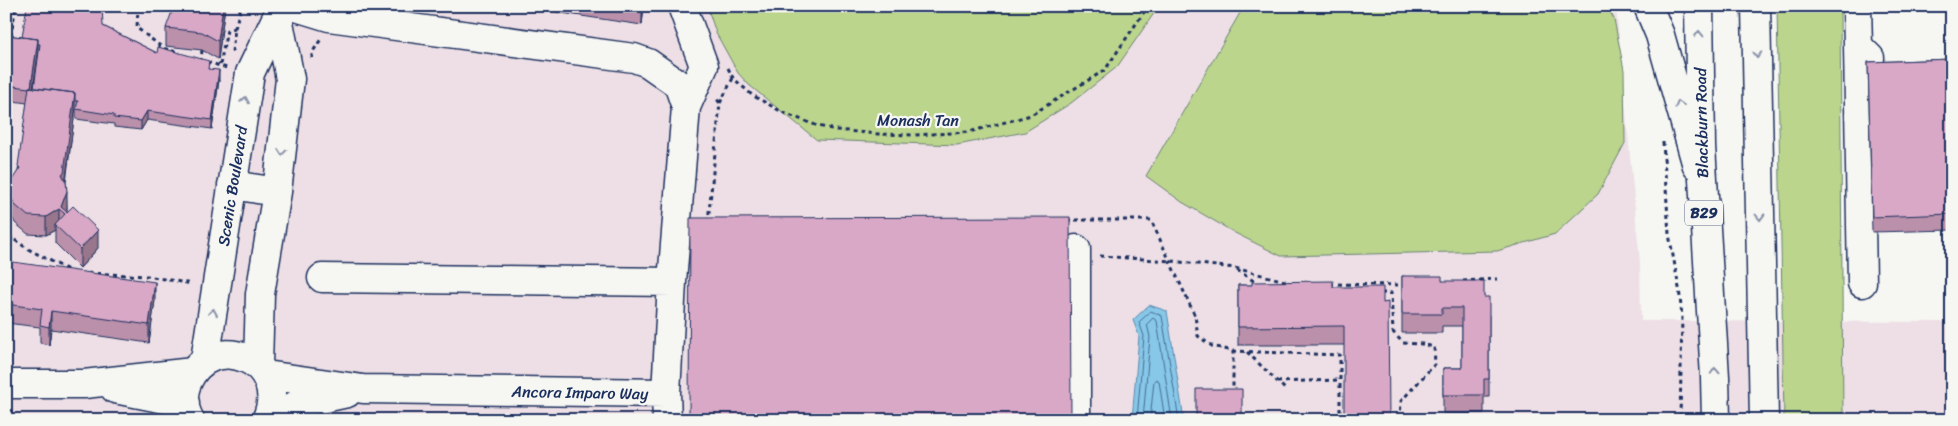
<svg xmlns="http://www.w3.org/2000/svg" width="1958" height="426" font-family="Sriracha,sans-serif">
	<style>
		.built { fill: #eddfe5 }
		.green { fill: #bbd58d; stroke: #6b8276 }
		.water { fill: #87c7e8; stroke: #5c8ab1 }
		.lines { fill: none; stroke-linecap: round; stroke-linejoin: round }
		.shore { stroke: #466c95; stroke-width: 1 }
		.minor-casing { stroke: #1b2f5e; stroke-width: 31 }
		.major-casing { stroke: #1b2f5e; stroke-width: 31 }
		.path { stroke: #1b2f5e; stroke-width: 3; stroke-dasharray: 4 4; stroke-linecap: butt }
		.minor { stroke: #f6f6f2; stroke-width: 28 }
		.major { stroke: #f6f6f2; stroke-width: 28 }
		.path-bridge { stroke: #1b2f5e; stroke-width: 3; stroke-dasharray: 4 4; stroke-linecap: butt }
		.wall { fill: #bb90ab; stroke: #1b2f5e; fill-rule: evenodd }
		.shaded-wall { fill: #98768b; stroke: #1b2f5e }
		.building { fill: #d9a8c7; stroke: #1b2f5e }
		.oneway { stroke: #8892a8 }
		.labels { text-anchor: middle; stroke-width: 4.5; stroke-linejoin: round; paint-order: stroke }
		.shield { fill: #f6f6f2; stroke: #5d6b8a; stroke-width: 1 }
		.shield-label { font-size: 15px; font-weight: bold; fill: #1b2f5e }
		.street-label { font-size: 16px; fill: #1b2f5e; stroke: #f6f6f2 }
	</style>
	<rect width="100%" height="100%" fill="#f6f6f2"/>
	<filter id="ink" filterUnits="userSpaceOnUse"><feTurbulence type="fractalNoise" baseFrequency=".02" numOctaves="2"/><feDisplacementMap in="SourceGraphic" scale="10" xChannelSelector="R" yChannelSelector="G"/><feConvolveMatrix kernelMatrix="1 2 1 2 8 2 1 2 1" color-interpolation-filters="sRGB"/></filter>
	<g filter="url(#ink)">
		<path class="built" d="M6 6H1616L1640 263 1641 321 1952 322V420H6Z"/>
		<path class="green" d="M707 6H1159L1117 67 1071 103 1025 132 957 145 817 140 749 85 738 73 716 33Z
			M1244 6H1607L1614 19 1624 70 1625 143 1598 194 1555 234 1497 251 1281 256 1235 233 1182 202 1146 176Z
			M1777 6H1840L1843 420H1784Z"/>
		<path class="water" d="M1149 305 1167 311 1184 420H1132L1139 336 1133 320Z"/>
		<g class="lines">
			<path class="shore" d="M1137 420 1144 336 1139 322 1151 311 1162 316 1179 420
				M1143 420 1150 337 1147 324 1153 318 1157 321 1172 420
				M1150 420 1154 381 1156 379 1159 381 1165 420"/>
			<g class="minor-casing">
				<path id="minor" d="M293 6 329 17 634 58 648 63 678 84 686 107 672 282 666 393 667 420
					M682 6 704 66 686 107
					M1648 6 1660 35 1697 166
					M1857 6 1858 46 1870 58
					M1858 46 1862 283
					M232 185 277 192
					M322 278 672 282
					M205 360 250 73 282 6
					M258 365 260 294 277 192 290 79 278 17
					M266 375 363 389 666 393
					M6 384H84L193 372
					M115 389 185 403
					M267 418 301 403 347 393
					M190 420C184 409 182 395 187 383 211 327 293 361 266 420
					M1076 420V249"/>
			</g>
			<g class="major-casing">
				<path id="major" d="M1699 6 1701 146 1715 377 1716 420
					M1756 6 1764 420"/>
			</g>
			<path class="path" d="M138 6 137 28 163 48 180 53
				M6 40H10L16 6
				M232 52 235 28 241 6
				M312 58V53L321 39
				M207 62 227 68
				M220 65 227 30 235 28
				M728 68 733 78 752 95 784 113 818 126 836 130 878 134 915 135 969 132 1031 115 1105 70 1148 6
				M720 103 733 78
				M1663 142 1669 234 1679 288 1682 316 1680 420
				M1067 220H1151L1195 316 1198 336 1212 346 1233 351V391
				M708 222 720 103 716 98
				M6 227 12 238 28 249 70 271
				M1100 256 1171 261 1235 268 1289 282
				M8 265 12 238
				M1237 270 1257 283
				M89 273 147 276 192 284
				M1463 281 1497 279
				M1330 284 1404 285
				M1381 293H1391L1393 332 1403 343 1422 344 1434 347 1435 364 1401 401 1400 420
				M1233 351 1340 355V420
				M1247 352 1287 391
				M1277 382 1339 380"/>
			<use href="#minor" class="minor"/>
			<use href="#major" class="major"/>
			<path class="path-bridge" d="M201 62 202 50"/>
		</g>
		<path class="wall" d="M225 6 218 59 202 50 166 46V28Z
			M514 6H644L642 25Z
			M103 26 157 53 209 69 219 80 212 129 147 120 141 130 114 127V124L76 119V110H75L66 182 67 210 66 212 98 248 80 268 55 243V230L46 235 28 234 15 223 11 215 10 188 18 171 27 103 6 100V35L22 37ZM38 53H39L34 88H33Z
			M1952 59V230L1872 232 1868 62Z
			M6 261 155 300 149 343 51 329 49 345 40 343V327L6 323Z
			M1402 276 1442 281 1484 297 1489 316V397H1484V413H1443V368H1462V326H1442V333H1402Z
			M1238 285 1333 287 1383 303 1344 345H1238Z"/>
		<path class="shaded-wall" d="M6 6H8L6 22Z
			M223 6H225L218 59V41Z
			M643 6H644L642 25V12Z
			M38 39V55L31 104V88Z
			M219 70V80L212 129V120Z
			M75 93V112L64 191 62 174Z
			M147 111V120L141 130V121Z
			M67 191V210L65 215 61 207Z
			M59 209V227L55 225V230L46 235V217Z
			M98 230V248L80 268V249Z
			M155 282V300L149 343V325Z
			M51 311V329L49 345V327Z"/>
		<path class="building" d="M27 6H102L103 26 157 53 158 47 209 61 208 69 219 70 212 120 147 111 141 121 114 118V115L76 109 78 101H75V93L34 88 40 44H38V39L22 37Z
			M174 6H223L218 41 202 32 166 28Z
			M601 6H643L642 12Z
			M6 35 38 39 31 87H29V88L6 85Z
			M1952 59V214L1872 217 1868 62Z
			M29 87 75 93 64 172 62 174 66 182 67 191 61 207 67 212 73 206 98 230 80 249 55 225 65 214 59 209 46 217 28 216 15 205 11 197 10 188 12 180 20 168 18 166Z
			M1070 217 1071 420H689L690 218Z
			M6 261 155 282 149 325 51 311 49 327 40 325 42 309 6 304Z
			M1402 276H1442V281H1484V297H1489V379H1484V395H1443V368H1462V308H1442V314H1402Z
			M1333 281V287H1383V303L1388 302 1389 420H1344V326L1238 327V285H1252V282Z
			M1196 389H1242V420H1196Z"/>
		<defs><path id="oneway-chevron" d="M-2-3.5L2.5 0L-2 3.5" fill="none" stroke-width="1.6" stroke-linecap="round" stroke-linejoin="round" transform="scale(1.25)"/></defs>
		<g class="oneway">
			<use href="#oneway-chevron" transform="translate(1699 34) rotate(-91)"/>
			<use href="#oneway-chevron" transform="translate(1757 55) rotate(89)"/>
			<use href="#oneway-chevron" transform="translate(245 100) rotate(-81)"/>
			<use href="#oneway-chevron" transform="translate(1679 104) rotate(-106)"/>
			<use href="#oneway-chevron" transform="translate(282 152) rotate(97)"/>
			<use href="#oneway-chevron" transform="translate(1760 217) rotate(89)"/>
			<use href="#oneway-chevron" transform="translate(213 312) rotate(-81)"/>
			<use href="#oneway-chevron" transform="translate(1715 371) rotate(-93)"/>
		</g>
	</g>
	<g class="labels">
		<rect class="shield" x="1685" y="200.5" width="38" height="25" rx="4"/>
		<g class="shield-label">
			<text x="1704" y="218">B29</text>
		</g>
		<g class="street-label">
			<text x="918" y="126">Monash Tan</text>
			<text transform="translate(1701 123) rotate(-91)" y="6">Blackburn Road</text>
			<text transform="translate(232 186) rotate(-81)" y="6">Scenic Boulevard</text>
			<text transform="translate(580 392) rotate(1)" y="6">Ancora Imparo Way</text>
		</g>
	</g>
	<rect width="1958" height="426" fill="none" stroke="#f6f6f2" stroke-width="25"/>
	<rect x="12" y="12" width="1933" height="401" fill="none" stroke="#1b2f5e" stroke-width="2" filter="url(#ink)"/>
</svg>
